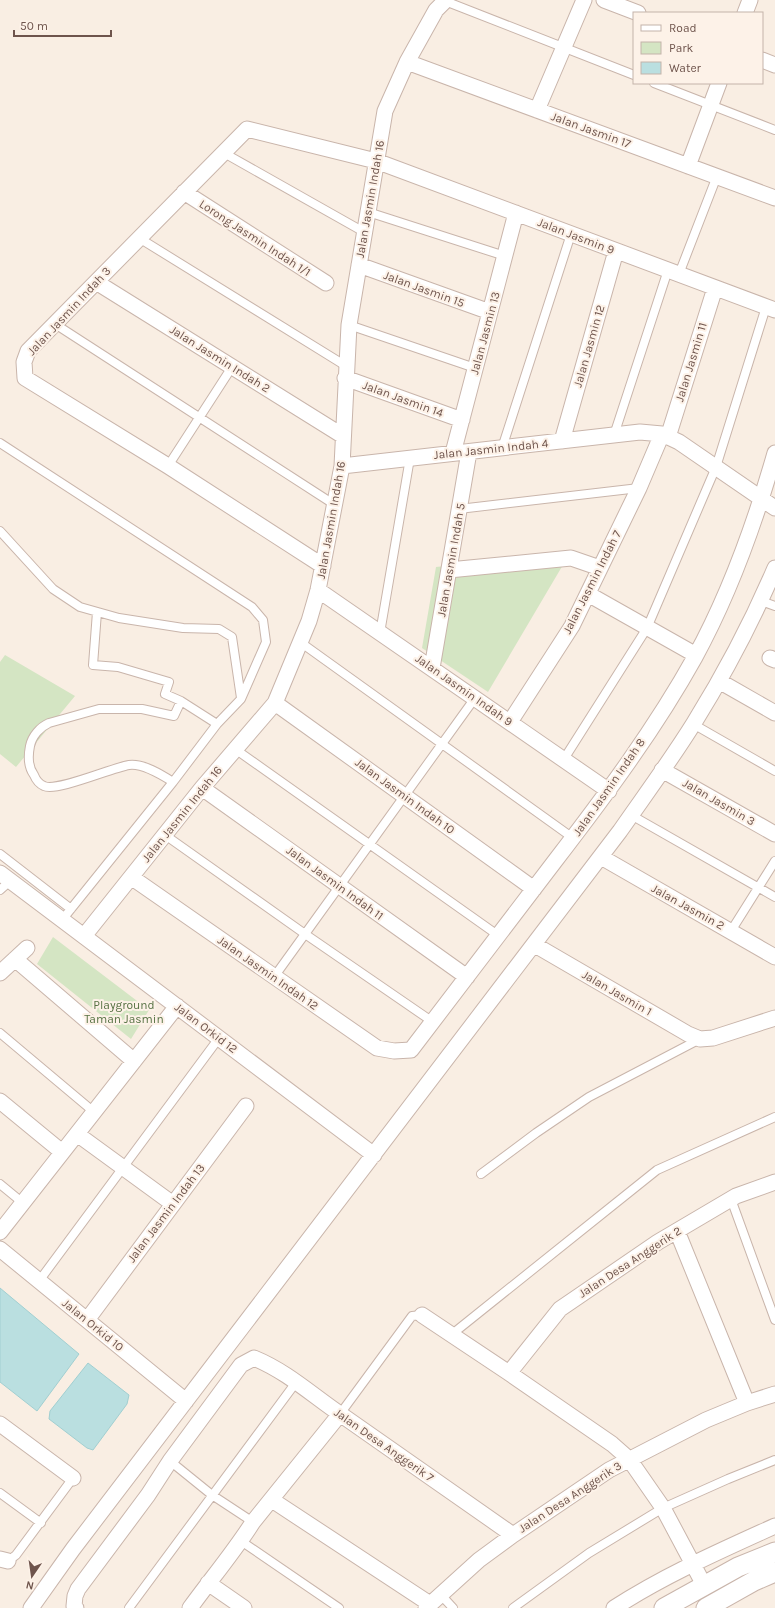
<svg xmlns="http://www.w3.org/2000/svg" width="775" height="1608" font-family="Karla,sans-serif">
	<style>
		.green { fill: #d4e5c3 }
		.water { fill: #badfe0; stroke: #a1cfd1 }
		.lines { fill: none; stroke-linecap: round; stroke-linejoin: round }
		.service-casing { stroke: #c9b5ab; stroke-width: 10 }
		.minor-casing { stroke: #c9b5ab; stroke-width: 17 }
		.tertiary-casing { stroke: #c9b5ab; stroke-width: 21 }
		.service { stroke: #fff; stroke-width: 8 }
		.minor { stroke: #fff; stroke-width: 15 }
		.tertiary { stroke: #fff; stroke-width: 19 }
		.labels { text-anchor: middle; stroke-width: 4; stroke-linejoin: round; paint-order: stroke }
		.street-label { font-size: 12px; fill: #6e544c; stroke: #fdf2e8 }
		.park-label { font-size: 12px; fill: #587345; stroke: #fdf2e8 }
	</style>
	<rect width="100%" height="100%" fill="#f9eee3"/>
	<path class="green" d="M570 553 488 692 422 648 436 567Z
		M5 655 75 696 16 767 0 754V662Z
		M53 937 149 1010 131 1039 37 964Z"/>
	<path class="water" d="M0 1288 79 1354 37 1411 0 1382Z
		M88 1363 129 1395 127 1404 93 1450 87 1448 49 1419 50 1411Z"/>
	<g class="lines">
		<g class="service-casing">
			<path id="service" d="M445 1 634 75
				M654 83 775 130
				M224 153 364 232
				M368 212 505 256
				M139 238 346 366
				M679 274 717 176
				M55 324 335 505
				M349 325 475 368
				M614 435 668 270
				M0 443 252 607 263 620 266 642 241 699 217 724 173 782 62 920
				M502 448 571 234
				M168 466 232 367
				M459 509 639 488
				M0 531 53 589 80 607 119 618 183 628 219 629 232 637 241 698
				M761 601 775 606
				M97 612 93 665 118 667 169 682 165 694 181 701 217 724
				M380 633 410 458
				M300 642 573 838
				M693 724 775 771
				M235 749 499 936
				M564 759 647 628 716 467 766 307
				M173 782C162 775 143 763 129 765 111 768 57 792 44 786 39 784 36 780 34 775 28 767 28 756 30 746 32 736 40 727 49 723L99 709H142L174 716 181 701
				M631 815 775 897
				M165 835 305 934 433 1022
				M0 854 71 909
				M0 890 10 881
				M731 931 775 861
				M274 977 475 698
				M0 1033 94 1112
				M481 1174 536 1133 589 1097 700 1039
				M0 1184 23 1203
				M731 1199 775 1320
				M39 1281 219 1038
				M451 1335 657 1170 775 1117
				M340 1414 412 1316 422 1315
				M170 1461 212 1495 253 1522
				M0 1493 41 1523
				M241 1541 339 1608
				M8 1561 16 1555 73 1478
				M441 1595 453 1608
				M129 1608 297 1381
				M513 1608 589 1553 663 1508 728 1479 775 1460"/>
		</g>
		<g class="minor-casing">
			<path id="minor" d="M604 0 638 13
				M745 13 750 0
				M762 60 775 65
				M407 62 775 198
				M537 110 584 0
				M688 166 719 83
				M184 192 326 283
				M359 265 490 312
				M96 282 343 436
				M345 378 462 420
				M668 437 715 288
				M562 441 616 251
				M453 453 516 213
				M342 466 640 432 662 434 679 442 775 508
				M323 566 168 466 25 378 24 362 28 351 247 129 376 161 775 310
				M449 570 571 558 600 568
				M318 590 609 791
				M588 594 696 655
				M770 658 775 660
				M432 668 469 452
				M719 681 775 713
				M275 703 534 889
				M510 722 572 626 639 488 662 434
				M662 770 775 834
				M202 788 467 977
				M601 857 775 957
				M0 873 374 1155
				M131 877 377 1048 394 1051 411 1050C459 987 507 924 555 861 605 796 655 729 695 657 730 593 755 523 775 453
				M84 936 202 788 275 703 309 621 318 590 342 466 349 325 385 111 407 62 436 10 446 0
				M535 945 688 1034 700 1039 713 1038 775 1018
				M15 959 134 1061
				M0 973 27 948
				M0 1101 62 1152
				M77 1134 173 1204
				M677 1231 747 1403
				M0 1232 177 1006
				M0 1249 186 1401
				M422 1315 509 1373 612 1444 629 1459 663 1508 704 1585
				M87 1320 246 1106
				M509 1373 560 1309 658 1242 736 1196 775 1182
				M0 1424 73 1478
				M272 1500 430 1604
				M0 1559 8 1561
				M208 1583 244 1608
				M31 1608 73 1549 620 831C645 795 671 760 694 723 725 673 752 622 775 568
				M76 1608 74 1606 75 1596 78 1589 148 1495 170 1461 241 1365 254 1358C288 1372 313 1396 343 1416 400 1456 456 1495 513 1535
				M190 1608C211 1579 234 1552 253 1522L340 1414
				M426 1608 479 1560 513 1535 609 1470 706 1420 747 1403 775 1394
				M614 1608C665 1575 720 1551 775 1526"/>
		</g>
		<g class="tertiary-casing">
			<path id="tertiary" d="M664 1608 738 1567 775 1552
				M706 1608 754 1581 775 1572"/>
		</g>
		<use href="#service" class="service"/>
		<use href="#minor" class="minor"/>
		<use href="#tertiary" class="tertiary"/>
	</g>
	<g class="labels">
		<g class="street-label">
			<text transform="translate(591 130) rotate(20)" y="4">Jalan Jasmin 17</text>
			<text transform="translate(370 199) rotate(-80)" y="4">Jalan Jasmin Indah 16</text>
			<text transform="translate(576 236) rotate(21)" y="4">Jalan Jasmin 9</text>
			<text transform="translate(255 238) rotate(33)" y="4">Lorong Jasmin Indah 1/1</text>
			<text transform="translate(424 289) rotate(20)" y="4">Jalan Jasmin 15</text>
			<text transform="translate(69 311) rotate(-47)" y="4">Jalan Jasmin Indah 3</text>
			<text transform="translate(485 333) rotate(-75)" y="4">Jalan Jasmin 13</text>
			<text transform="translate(589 346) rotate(-74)" y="4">Jalan Jasmin 12</text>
			<text transform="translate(220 359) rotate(32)" y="4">Jalan Jasmin Indah 2</text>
			<text transform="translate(691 362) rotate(-73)" y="4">Jalan Jasmin 11</text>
			<text transform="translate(403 399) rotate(20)" y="4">Jalan Jasmin 14</text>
			<text transform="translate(491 449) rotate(-6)" y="4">Jalan Jasmin Indah 4</text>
			<text transform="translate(331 520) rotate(-80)" y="4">Jalan Jasmin Indah 16</text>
			<text transform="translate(451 560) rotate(-80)" y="4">Jalan Jasmin Indah 5</text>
			<text transform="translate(592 582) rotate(-63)" y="4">Jalan Jasmin Indah 7</text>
			<text transform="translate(464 690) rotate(35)" y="4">Jalan Jasmin Indah 9</text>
			<text transform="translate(609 787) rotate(-55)" y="4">Jalan Jasmin Indah 8</text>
			<text transform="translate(405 796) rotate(36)" y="4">Jalan Jasmin Indah 10</text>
			<text transform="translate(719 802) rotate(30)" y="4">Jalan Jasmin 3</text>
			<text transform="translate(182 814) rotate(-51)" y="4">Jalan Jasmin Indah 16</text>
			<text transform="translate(335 883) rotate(36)" y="4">Jalan Jasmin Indah 11</text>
			<text transform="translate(688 907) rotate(29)" y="4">Jalan Jasmin 2</text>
			<text transform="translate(268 973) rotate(35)" y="4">Jalan Jasmin Indah 12</text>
			<text transform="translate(617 993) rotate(30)" y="4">Jalan Jasmin 1</text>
			<text transform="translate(206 1028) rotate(37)" y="4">Jalan Orkid 12</text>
			<text transform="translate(166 1213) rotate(-53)" y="4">Jalan Jasmin Indah 13</text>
			<text transform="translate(630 1262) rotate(-33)" y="4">Jalan Desa Anggerik 2</text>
			<text transform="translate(93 1325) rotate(39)" y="4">Jalan Orkid 10</text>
			<text transform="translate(384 1445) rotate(35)" y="4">Jalan Desa Anggerik 7</text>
			<text transform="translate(570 1497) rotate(-33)" y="4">Jalan Desa Anggerik 3</text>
		</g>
		<g class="park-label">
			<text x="124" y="1009">Playground<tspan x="124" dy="14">Taman Jasmin</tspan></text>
		</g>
	</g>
	<rect x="633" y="12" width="130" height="72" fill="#fdf2e8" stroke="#c4b3aa"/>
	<rect x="641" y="25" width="20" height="6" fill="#ffffff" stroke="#c4b3aa"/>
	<text x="669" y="32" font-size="12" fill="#6e544c">Road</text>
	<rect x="641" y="42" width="20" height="12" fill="#d4e5c3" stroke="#c4b3aa"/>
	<text x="669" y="52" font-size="12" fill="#6e544c">Park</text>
	<rect x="641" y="62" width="20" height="12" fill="#badfe0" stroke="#c4b3aa"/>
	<text x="669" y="72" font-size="12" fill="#6e544c">Water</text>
	<g transform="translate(32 1576) rotate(193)" stroke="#fdf2e8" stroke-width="3" paint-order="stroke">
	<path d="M0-3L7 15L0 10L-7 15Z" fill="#6e544c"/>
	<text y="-6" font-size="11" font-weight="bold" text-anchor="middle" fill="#6e544c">N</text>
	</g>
	<path d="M14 30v6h97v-6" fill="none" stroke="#6e544c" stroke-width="2"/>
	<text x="20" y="30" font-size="12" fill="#6e544c" stroke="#fdf2e8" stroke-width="3" paint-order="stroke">50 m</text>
</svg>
